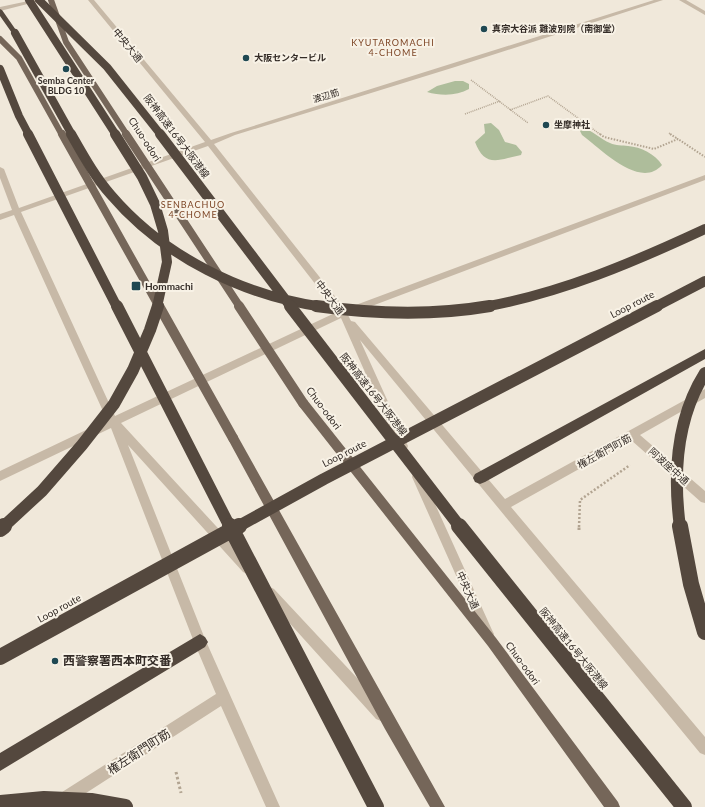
<svg xmlns="http://www.w3.org/2000/svg" width="705" height="807" font-family="Lato,'Noto Sans JP',sans-serif">
	<style>
		.green { fill: #aebd9b }
		.lines { fill: none; stroke-linecap: round; stroke-linejoin: round }
		.path-far3 { stroke: #b2a491; stroke-width: 1.5; stroke-dasharray: 1 1; stroke-linecap: butt }
		.path-far2 { stroke: #b2a491; stroke-width: 2; stroke-dasharray: 1.5 1.5; stroke-linecap: butt }
		.path-far1 { stroke: #b2a491; stroke-width: 2.5; stroke-dasharray: 2 2; stroke-linecap: butt }
		.path { stroke: #b2a491; stroke-width: 3; stroke-dasharray: 2.5 2.5; stroke-linecap: butt }
		.minor { fill: #c7b9a7; fill-rule: evenodd }
		.major { fill: #756659; fill-rule: evenodd }
		.highway { fill: #54483e; fill-rule: evenodd }
		.major-bridge-far2 { stroke: #756659; stroke-width: 6 }
		.major-bridge-far1 { stroke: #756659; stroke-width: 8 }
		.major-bridge { stroke: #756659; stroke-width: 10 }
		.highway-bridge-far3 { stroke: #54483e; stroke-width: 8 }
		.highway-bridge-far2 { stroke: #54483e; stroke-width: 10 }
		.highway-bridge-far1 { stroke: #54483e; stroke-width: 12 }
		.highway-bridge { stroke: #54483e; stroke-width: 16 }
		.poi-dot { fill: #1f4852; stroke: #f8f2e6; stroke-width: 1.5 }
		.labels { text-anchor: middle; stroke-width: 4; stroke-linejoin: round; paint-order: stroke }
		.far-poi-label { font-size: 9px; font-weight: bold; fill: #342c27; stroke: #f8f2e6; text-anchor: start }
		.far-neighbourhood-label { font-size: 9px; letter-spacing: 1px; fill: #7d4525; stroke: #f8f2e6 }
		.far-street-label { font-size: 9px; fill: #342c27; stroke: #f8f2e6 }
		.street-label { font-size: 10px; fill: #342c27; stroke: #f8f2e6 }
		.poi-label { font-size: 10px; font-weight: bold; fill: #342c27; stroke: #f8f2e6; text-anchor: start }
		.near-poi-label { font-size: 12px; font-weight: bold; fill: #342c27; stroke: #f8f2e6; text-anchor: start }
		.near-street-label { font-size: 12px; fill: #342c27; stroke: #f8f2e6 }
	</style>
	<rect width="100%" height="100%" fill="#f0e8da"/>
	<path class="green" d="M455 81H463L469 84V89C457 96 441 96 427 92L437 86Z
		M491 123 499 130 505 142 516 145 522 152 521 155C517 156 512 157 508 158 490 163 482 160 475 142L485 133 484 124Z
		M583 129C592 129 601 140 610 143 616 146 622 145 628 146 641 147 655 154 662 165 640 190 601 149 582 135L580 131Z"/>
	<g class="lines">
		<path class="path-far3" d="M471 80 528 123
			M510 110 548 96 601 135
			M465 114 500 101
			M572 126 583 122
			M669 133 672 135"/>
		<path class="path-far2" d="M600 134 604 137 654 149 678 139 705 157
			M670 134 678 139"/>
		<path class="path-far1" d="M579 527 580 500 630 465"/>
		<path class="path" d="M579 530V526
			M176 772 181 793"/>
		<path class="minor" d="M33 0H43L0 11V7Z
			M88 0H94L211 140 231 133 654 0H663L455 67 235 135 214 144 345 309 705 175V180L348 315 351 321 355 322 505 499 705 389V398L640 435 705 491V503L701 502 631 440 511 507 705 737V755L700 753 360 340 408 446 407 449 403 451 399 449 341 318 121 423 251 564 253 568 251 572 247 574 243 572 128 445 205 639 280 807H266L221 706 69 804 64 806 59 804 57 799 59 794 216 694 194 642 111 428 0 481V471L107 420 14 215 0 220V214L12 210 0 178V167L4 169 19 208 205 142ZM208 146 337 312 115 416 21 212Z
			M679 0H686L705 11V15Z
			M417 472 421 473 492 630 494 634 492 638 488 640 484 638 412 477 413 473Z
			M270 587 274 589 386 709 388 714 386 719 381 721 376 719 266 597 264 593 266 589Z"/>
		<path class="major" d="M303 399 307 400 496 638 618 802 620 807H604L488 646 299 406 298 403 299 400Z
			M233 433 237 435 445 807H430L385 729 229 441 228 438 229 435Z"/>
		<path class="highway" d="M0 9 2 10 18 33 17 34 12 33 0 16Z
			M705 349V359L485 482 480 484 475 482 473 478 475 474Z
			M200 634 205 637 208 642 205 647 0 771V753Z"/>
		<path class="major-bridge-far2" d="M51 0 66 42 127 135
			M0 39 19 58 62 135"/>
		<path class="major-bridge-far1" d="M62 134 159 307
			M126 134 240 307"/>
		<path class="major-bridge" d="M159 306 233 438
			M239 306 303 403"/>
		<path class="highway-bridge-far3" d="M29 0 116 135
			M39 0 107 67 161 135
			M15 33 72 135
			M0 69 19 116 29 135"/>
		<path class="highway-bridge-far2" d="M28 134 117 307
			M71 134C83 155 95 177 111 195 164 257 244 296 323 307
			M115 134 142 177 155 204 163 231 167 262 157 307
			M160 134 291 307
			M484 307C562 293 634 262 705 229
			M655 307 705 281"/>
		<path class="highway-bridge-far1" d="M117 306 230 527
			M290 306 460 527
			M316 306C374 314 432 316 490 306
			M3 527 42 491 82 445 114 404 133 370 150 330 158 306
			M237 527 324 479 657 306
			M680 527C673 474 676 419 705 373"/>
		<path class="highway-bridge" d="M230 526 376 807
			M459 526 684 807
			M680 526 691 584 705 632
			M0 529 4 526
			M0 657 239 526
			M0 803 44 799 91 801 125 807"/>
	</g>
	<g class="poi-dot">
		<circle cx="484" cy="29" r="4"/>
		<circle cx="246" cy="58" r="4"/>
		<circle cx="66" cy="69" r="4"/>
		<circle cx="546" cy="125" r="4"/>
		<rect x="131" y="281" width="10" height="10" rx="2"/>
		<circle cx="55" cy="661" r="4"/>
	</g>
	<g class="labels">
		<g class="far-poi-label">
			<text x="492" y="32">真宗大谷派 難波別院（南御堂）</text>
			<text x="254" y="61">大阪センタービル</text>
			<text x="66" y="84" text-anchor="middle">Semba Center<tspan x="66" dy="10">BLDG 10</tspan></text>
			<text x="554" y="128">坐摩神社</text>
		</g>
		<g class="far-neighbourhood-label">
			<text x="393" y="46">KYUTAROMACHI<tspan x="393" dy="10">4-CHOME</tspan></text>
			<text x="193" y="208">SENBACHUO<tspan x="193" dy="10">4-CHOME</tspan></text>
		</g>
		<g class="far-street-label">
			<text transform="translate(326 96) rotate(-17)" y="3">渡辺筋</text>
		</g>
		<g class="street-label">
			<text transform="translate(128 45) rotate(51)" y="4">中央大通</text>
			<text transform="translate(177 136) rotate(53)" y="4">阪神高速16号大阪港線</text>
			<text transform="translate(145 139) rotate(57)" y="4">Chuo-odori</text>
			<text transform="translate(330 297) rotate(53)" y="4">中央大通</text>
			<text transform="translate(632 304) rotate(-27)" y="4">Loop route</text>
			<text transform="translate(374 394) rotate(52)" y="4">阪神高速16号大阪港線</text>
			<text transform="translate(324 408) rotate(53)" y="4">Chuo-odori</text>
			<text transform="translate(604 451) rotate(-29)" y="4">権左衛門町筋</text>
			<text transform="translate(344 453) rotate(-27)" y="4">Loop route</text>
			<text transform="translate(669 466) rotate(42)" y="4">阿波座中通</text>
			<text transform="translate(468 590) rotate(66)" y="4">中央大通</text>
			<text transform="translate(59 608) rotate(-29)" y="4">Loop route</text>
			<text transform="translate(574 648) rotate(51)" y="4">阪神高速16号大阪港線</text>
			<text transform="translate(523 663) rotate(54)" y="4">Chuo-odori</text>
		</g>
		<g class="poi-label">
			<text x="145" y="290">Hommachi</text>
		</g>
		<g class="near-poi-label">
			<text x="63" y="665">西警察署西本町交番</text>
		</g>
		<g class="near-street-label">
			<text transform="translate(139 752) rotate(-33)" y="4">権左衛門町筋</text>
		</g>
	</g>
</svg>
